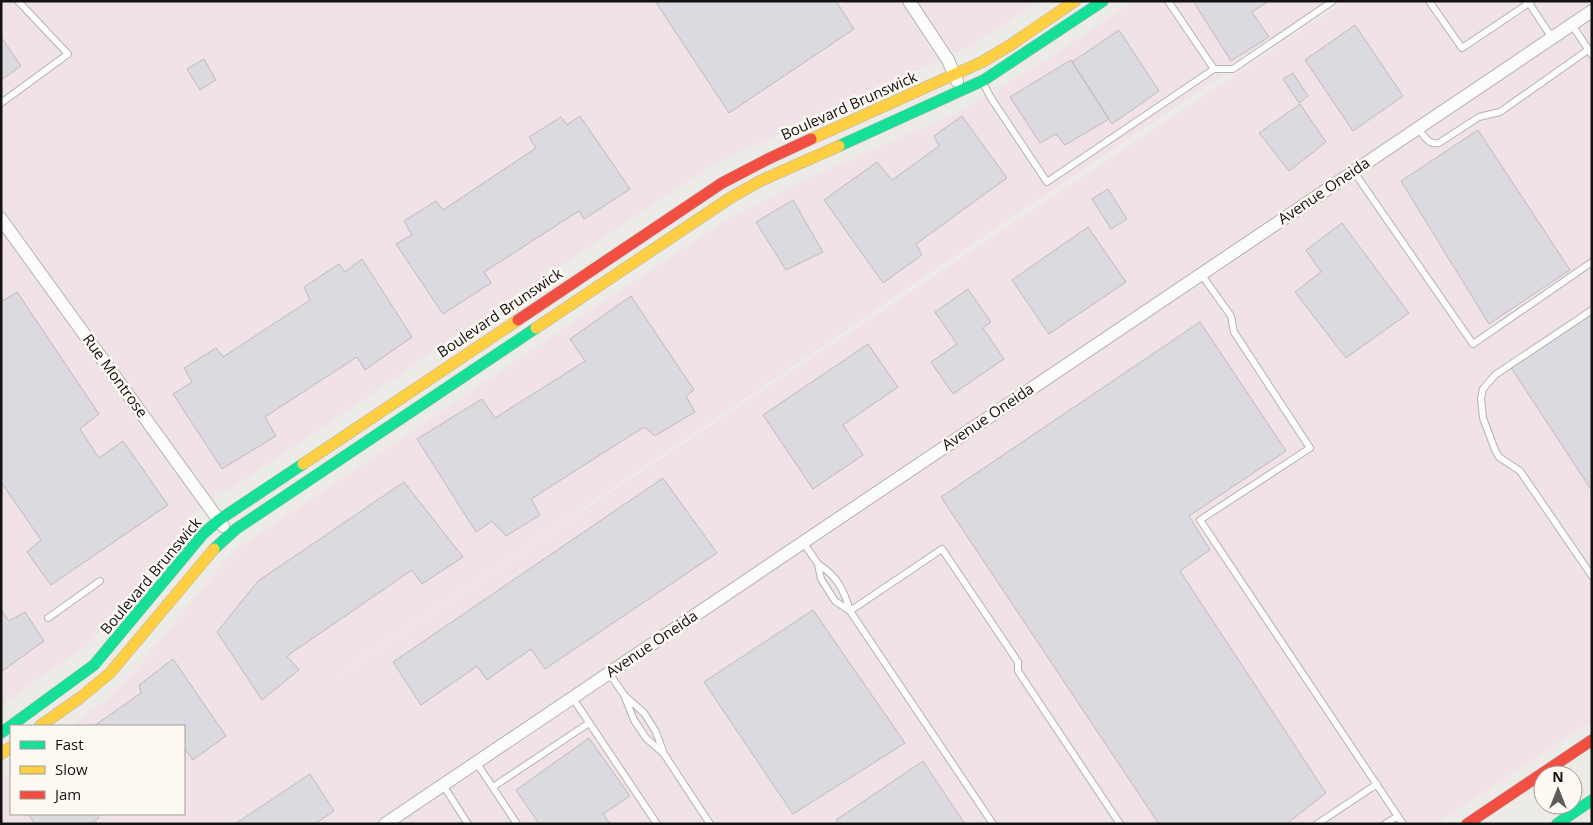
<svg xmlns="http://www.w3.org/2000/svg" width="1593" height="825" font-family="'Open Sans',sans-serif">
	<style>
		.industrial { fill: #f0e2e6 }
		.building { fill: #dcdae1; stroke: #bdbbbb }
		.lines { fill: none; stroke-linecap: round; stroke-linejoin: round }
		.lane-casing { stroke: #b5b3b0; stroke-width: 8 }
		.street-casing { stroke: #b5b3b0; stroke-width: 14 }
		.fast-casing { stroke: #b5b3b0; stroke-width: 12 }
		.slow-casing { stroke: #b5b3b0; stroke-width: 12 }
		.jam-casing { stroke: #b5b3b0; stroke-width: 12 }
		.lane { stroke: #fcfcfb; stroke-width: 6 }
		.street { stroke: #fcfcfb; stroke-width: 12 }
		.fast { stroke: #16e098; stroke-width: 11 }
		.slow { stroke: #ffcf43; stroke-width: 11 }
		.jam { stroke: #f24e42; stroke-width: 11 }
		.labels { text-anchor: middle; stroke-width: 5; stroke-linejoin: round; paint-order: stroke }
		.street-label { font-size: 15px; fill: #131210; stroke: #fdf9f2 }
	</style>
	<rect width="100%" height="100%" fill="#edebe7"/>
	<path class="industrial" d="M1 1H1040L973 45 721 161 666 195 232 488 220 492 193 514 179 535 86 646 1 705Z
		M1133 1H1331L308 695 1345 1H1592V721L1436 824H1V778L11 770V814H184V726H71L105 701 135 671 224 562 241 546 726 220 802 181 962 111 1059 52Z"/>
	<path class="building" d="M655 1H836L854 29 729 113Z
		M1193 1H1269L1252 12 1269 37 1231 61Z
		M1355 25 1403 96 1353 131 1305 60Z
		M1119 30 1159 91 1112 124 1072 62Z
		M1 37 21 66 1 80Z
		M204 59 216 80 200 90 187 69Z
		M1071 60 1109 119 1065 145 1056 134 1040 143 1010 97Z
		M1293 73 1308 96 1299 103 1283 79Z
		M1300 104 1326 142 1289 171 1259 133Z
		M580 116 630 189 584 219 579 211 484 272 491 283 443 314 396 244 412 235 404 221 436 201 443 210 536 148 529 137 561 117 567 125Z
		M962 116 1007 178 916 244 922 255 883 283 824 200 877 162 892 180 939 146 934 136Z
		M1478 130 1570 270 1489 324 1401 181Z
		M1108 189 1127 219 1111 229 1092 199Z
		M793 200 823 252 786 270 756 222Z
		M1342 223 1409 313 1346 358 1295 292 1321 272 1306 250Z
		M1088 227 1126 282 1049 334 1012 280Z
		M362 259 412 337 365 370 357 357 265 417 276 436 222 469 173 394 192 382 184 368 216 348 223 357 310 300 304 287 339 264 345 272Z
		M968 289 991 322 983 328 1004 359 953 394 931 362 957 344 935 312Z
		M17 292 99 414 80 429 99 458 123 441 168 505 51 585 27 552 41 540 1 482V302Z
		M631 296 694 390 686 396 695 412 655 436 644 427 531 499 540 515 506 536 492 521 476 532 417 439 482 399 495 418 585 361 570 339Z
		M1592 311V491L1510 366Z
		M1200 322 1286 451 1189 516 1210 550 1180 571 1326 793 1289 822 1290 824H1159L941 497Z
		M868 344 898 387 843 425 863 455 813 489 763 415Z
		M663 478 717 553 545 669 531 649 487 680 477 666 421 705 393 662Z
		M404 482 463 557 422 584 412 570 287 656 299 670 262 700 217 632 258 581Z
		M1 610 9 621 25 612 44 641 1 672Z
		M813 610 905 743 793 814 704 682Z
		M173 659 226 736 193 760 184 748V726H94L141 693 139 685Z
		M589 738 630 796 603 814 610 824H539L516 790Z
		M923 761 965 824H839L836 820Z
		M310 774 334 811 315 824H235Z
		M28 814H96L99 818 90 824H35Z"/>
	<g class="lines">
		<g class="lane-casing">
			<path id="lane" d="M1168 1 1214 69
				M1429 1 1462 48 1529 3 1526 1
				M1531 2 1529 3 1552 38
				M1572 25 1592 55
				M983 83 991 98 1047 182 1214 69H1233L1333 1
				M1 103 68 54 18 1
				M1418 128C1424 136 1428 145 1439 143L1479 117 1500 112 1588 50
				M1354 172 1473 344 1592 262
				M1201 274 1231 316 1234 332 1310 448 1200 520 1403 824
				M1592 310 1495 375 1483 389 1481 398 1483 418 1495 450 1499 457 1520 471 1592 576
				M803 542 818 564 821 579 835 601 850 611
				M818 564C837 576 844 590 850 611L993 824
				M850 611 942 549 1018 662V671L1120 824
				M48 618 100 581
				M609 673 624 695 634 720 646 738 663 753
				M624 695 644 713 656 732 664 754 710 824
				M572 697 657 824
				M476 762 517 824
				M443 785 468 824
				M493 787 589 723
				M1317 824 1377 784
				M1385 824 1398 816"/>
		</g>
		<g class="street-casing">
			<path id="street" d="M909 1 948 60 957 81
				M1 219 223 526
				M385 824 1592 11"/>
		</g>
		<g class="fast-casing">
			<path id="fast" d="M839 146 984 80 1103 1
				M214 549 236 529 536 328
				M1 733 94 665 203 534 219 520 303 464
				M1557 824 1592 800"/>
		</g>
		<g class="slow-casing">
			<path id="slow" d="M811 139 982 62 1009 46 1075 1
				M536 328 730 198 760 181 839 146
				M303 464 518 320
				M40 726 81 697 110 673 214 549
				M1 754 11 747"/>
		</g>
		<g class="jam-casing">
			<path id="jam" d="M518 320 722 183 768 159 811 139
				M1467 824 1592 740"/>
		</g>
		<use href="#lane" class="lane"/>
		<use href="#street" class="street"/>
		<use href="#fast" class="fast"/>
		<use href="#slow" class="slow"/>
		<use href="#jam" class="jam"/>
	</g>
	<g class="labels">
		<g class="street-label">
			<text transform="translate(849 106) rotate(-24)" y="5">Boulevard Brunswick</text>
			<text transform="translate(1324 191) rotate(-34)" y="5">Avenue Oneida</text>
			<text transform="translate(500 313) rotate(-34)" y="5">Boulevard Brunswick</text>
			<text transform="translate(115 376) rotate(54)" y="5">Rue Montrose</text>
			<text transform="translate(988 417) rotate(-34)" y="5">Avenue Oneida</text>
			<text transform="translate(151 576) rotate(-50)" y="5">Boulevard Brunswick</text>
			<text transform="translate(652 644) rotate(-34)" y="5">Avenue Oneida</text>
		</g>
	</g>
	<rect width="1593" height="825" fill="none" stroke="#131210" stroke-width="5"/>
	<rect x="10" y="725" width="175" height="90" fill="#fdf9f2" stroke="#9f9d98"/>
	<rect x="20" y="741" width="25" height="8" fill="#16e098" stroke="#9f9d98"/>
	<text x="55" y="750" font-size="15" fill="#131210">Fast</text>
	<rect x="20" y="766" width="25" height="8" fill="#ffcf43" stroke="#9f9d98"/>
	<text x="55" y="775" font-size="15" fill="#131210">Slow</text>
	<rect x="20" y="791" width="25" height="8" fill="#f24e42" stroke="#9f9d98"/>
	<text x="55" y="800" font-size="15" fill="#131210">Jam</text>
	<g transform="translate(1558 790)"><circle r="24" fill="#fdf9f2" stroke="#9f9d98"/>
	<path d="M0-4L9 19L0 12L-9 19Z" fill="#5f5e5b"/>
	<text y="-8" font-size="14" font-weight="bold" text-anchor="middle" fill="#131210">N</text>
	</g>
</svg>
